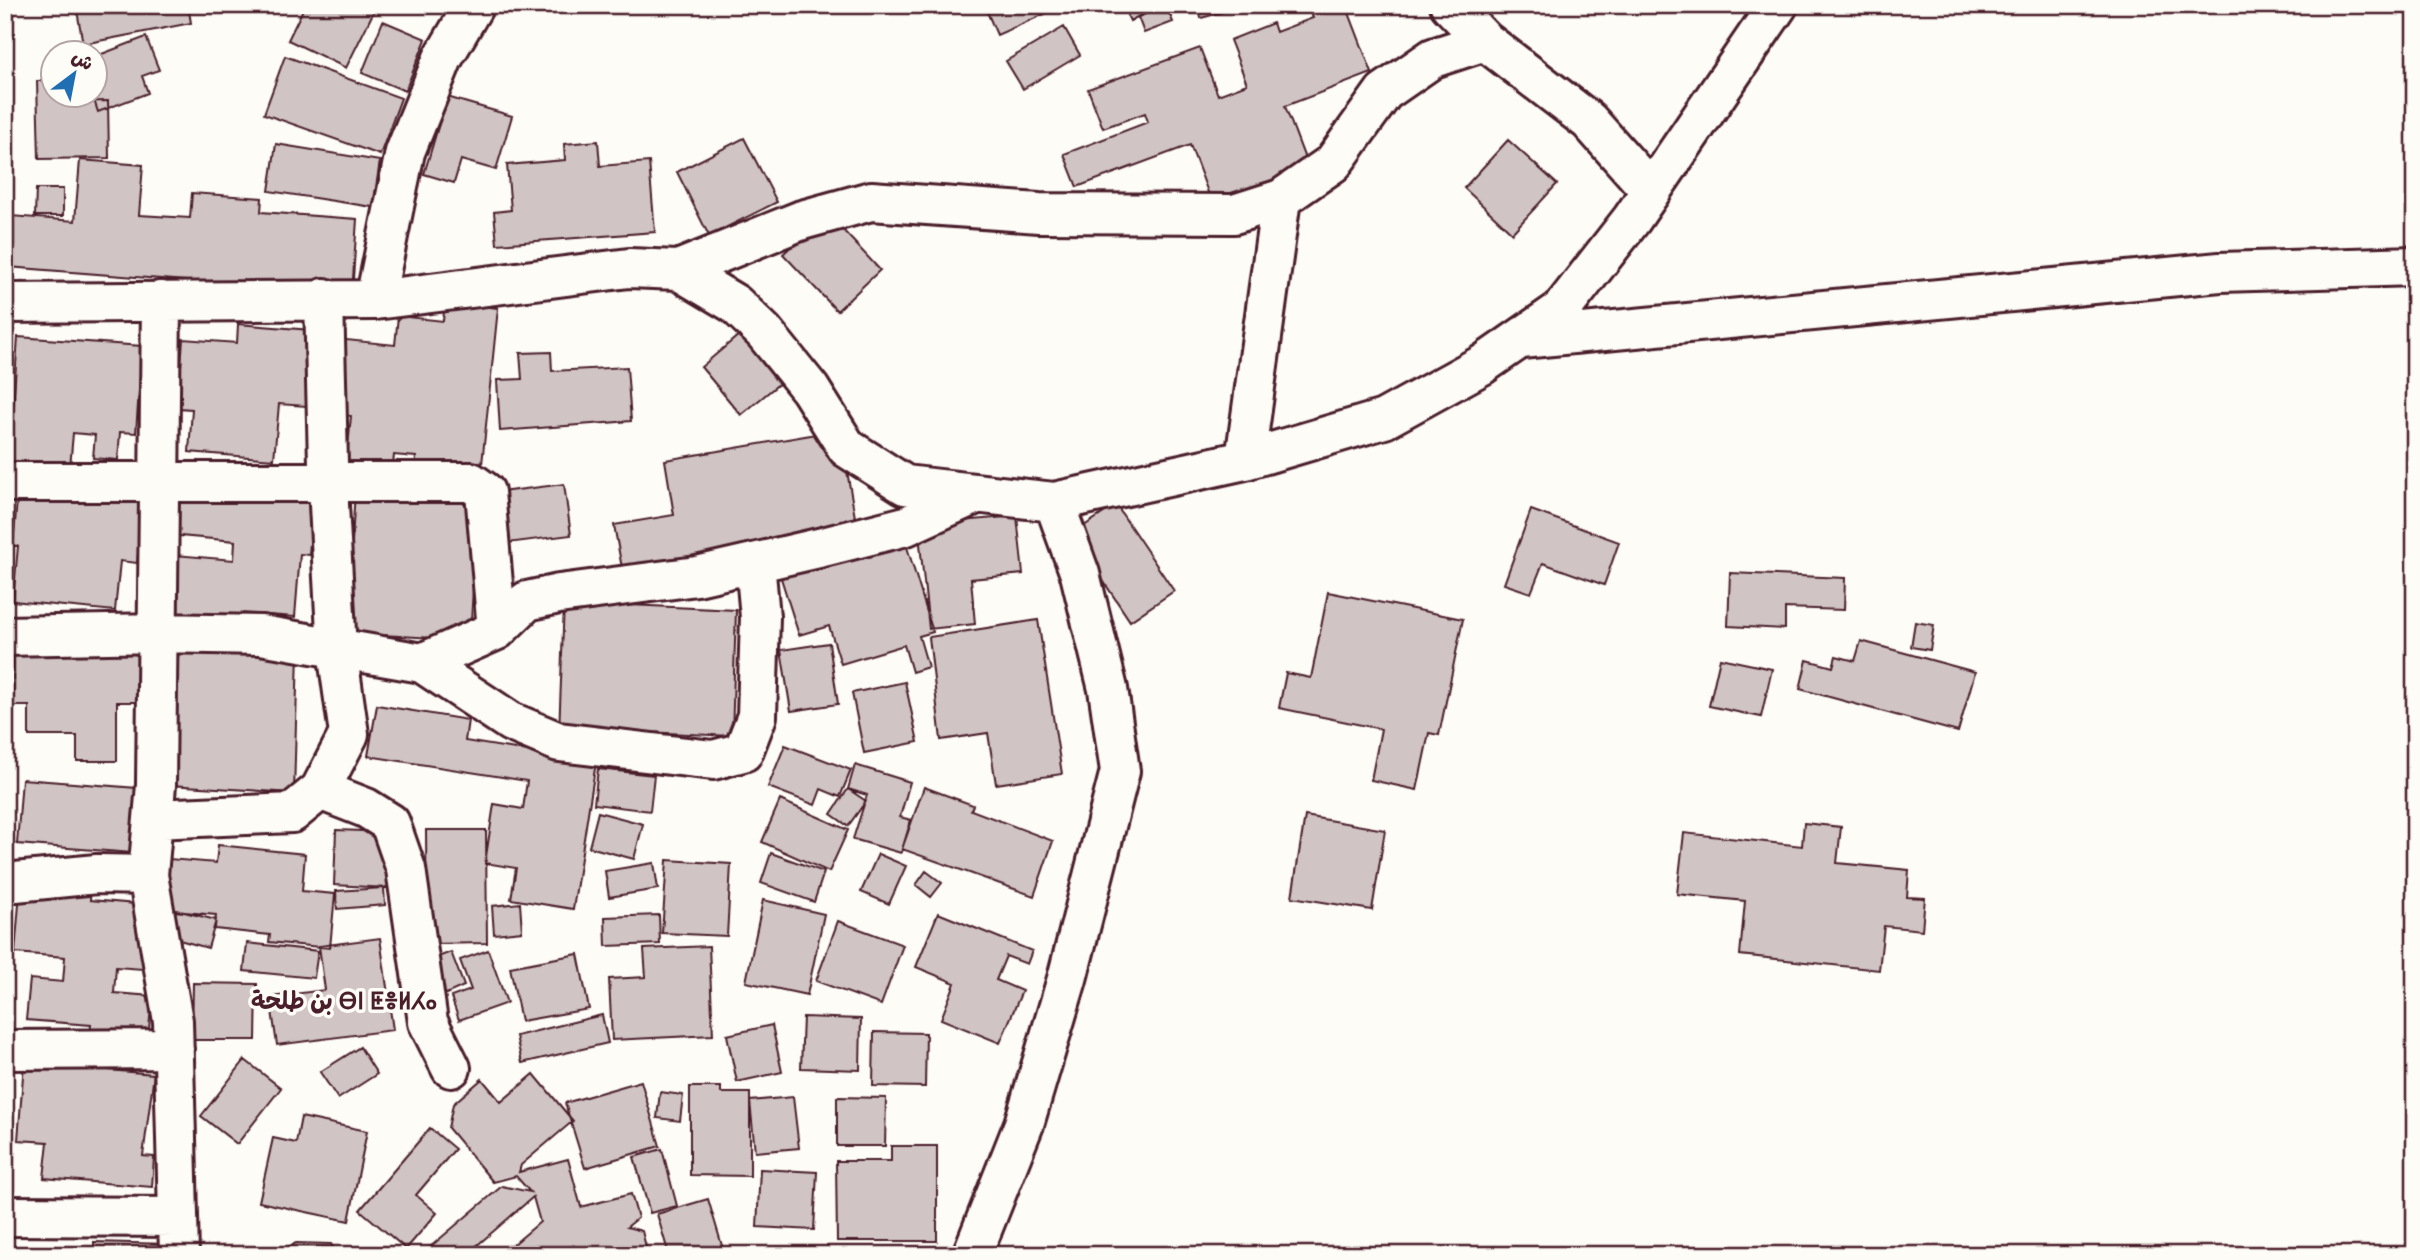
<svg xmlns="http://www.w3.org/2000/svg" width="2420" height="1260" font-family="'Gochi Hand','Playpen Sans Arabic','Noto Sans Tifinagh',sans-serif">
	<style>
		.building { fill: #d0c5c4; stroke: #4a1f2b; stroke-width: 2 }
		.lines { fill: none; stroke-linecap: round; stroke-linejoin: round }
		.minor-casing { stroke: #4a1f2b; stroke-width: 44 }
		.minor { stroke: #fdfcf7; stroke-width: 38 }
		.labels { text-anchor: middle; stroke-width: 7; stroke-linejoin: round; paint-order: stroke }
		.quarter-label { font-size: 24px; font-weight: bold; fill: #4a1f2b; stroke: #fdfcf7 }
	</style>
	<rect width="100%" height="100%" fill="#fdfcf7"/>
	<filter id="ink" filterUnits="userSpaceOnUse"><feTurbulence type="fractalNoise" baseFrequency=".0143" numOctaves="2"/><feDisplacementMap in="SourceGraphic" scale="14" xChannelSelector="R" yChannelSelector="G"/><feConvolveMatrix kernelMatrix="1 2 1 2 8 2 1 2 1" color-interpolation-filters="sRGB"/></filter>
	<g filter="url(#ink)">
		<path class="building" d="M76 5H188L191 23 83 44Z
			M305 5H377L346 68 288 40Z
			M984 5H1065L997 35Z
			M1122 5H1159L1130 21Z
			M1198 5H1249L1201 18Z
			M1325 5H1346L1372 73 1285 106 1310 172 1214 208 1190 145 1077 187 1064 154 1148 122 1145 113 1103 128 1088 89 1200 48 1218 95 1247 84 1230 40 1273 23 1276 32 1313 18 1310 11Z
			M1166 6 1173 22 1144 33 1138 17Z
			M383 21 426 39 405 91 362 73Z
			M1064 27 1080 55 1023 89 1006 61Z
			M146 37 159 70 142 76 148 93 98 112 92 94H94V57Z
			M285 56 401 98 380 155 264 114Z
			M37 81H52V94H66V102L108 101 109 158 39 159Z
			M447 97 512 116 496 170 461 160 454 183 424 174Z
			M744 138 777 202 709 236 677 172Z
			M1508 140 1557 184 1512 233 1464 188Z
			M598 141 600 166 649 162 655 232 497 244 494 212 511 210 507 165 565 160 564 144Z
			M276 144 380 161 373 207 269 191Z
			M80 160 143 165 139 215 190 218 192 193 262 198 261 212 357 219 352 294 8 267 11 216 75 221Z
			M36 189H63V216H35Z
			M827 213 880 270 837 311 783 254Z
			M445 302 498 308 481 474 415 467 416 457 394 455 392 474 346 469 351 416 330 413 337 339 395 345 398 316 443 321Z
			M238 324 311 330 306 406 279 404 274 459 189 452 192 409 178 408 183 339 237 343Z
			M752 324 792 373 741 415 701 367Z
			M18 337 142 346 136 433 120 432 118 460 93 458 95 435 73 433 70 468 9 464Z
			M551 352 552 371 627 367 631 421 500 431 497 380 522 379 520 353Z
			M840 430 857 529 622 568 614 525 674 515 665 460Z
			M564 484 571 535 508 543 501 492Z
			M239 485 314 492 309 555 300 554 295 617 241 613 240 621 170 615 175 555 234 560 235 541 169 535 172 496 237 502Z
			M18 488 142 502 137 563 120 561 115 611 13 601 18 546H13Z
			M355 489 478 500 470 640 347 633Z
			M1116 505 1174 591 1130 621 1072 534Z
			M1531 510 1619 542 1604 585 1543 563 1531 593 1504 584Z
			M1017 516 1023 574 971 579 975 624 929 629 918 525Z
			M904 537 933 632 919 636 928 667 912 672 904 645 841 664 829 626 799 635 780 575Z
			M1730 573 1845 578 1844 610 1785 608V629L1728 626Z
			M1328 592 1463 619 1439 735 1429 733 1417 790 1371 780 1381 729 1279 708 1286 673 1311 678Z
			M564 602 736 610 732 736 580 729 559 733Z
			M1038 620 1062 774 996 784 988 733 941 740 929 637Z
			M1915 622 1934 625 1930 650 1911 647Z
			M1861 641 1975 672 1958 732 1800 689 1807 660 1833 667 1836 656 1855 661Z
			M829 643 838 704 791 711 781 650Z
			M179 645 298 652 294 793 170 785Z
			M13 650H145V702H117V761H77V736H29V706H13Z
			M1720 658 1772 669 1761 717 1709 706Z
			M905 682 918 742 864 753 852 693Z
			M377 705 468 720 465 741 596 762 573 909 511 899 516 868 485 863 494 804 523 809 527 781 368 756Z
			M785 745 851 770 840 797 821 789 815 805 768 787Z
			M855 765 910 782 900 817 911 820 901 853 853 839 867 795 848 789Z
			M598 769 654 775 650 811 594 804Z
			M22 779 137 788 133 853 17 844Z
			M924 787 973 805 971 810 1053 841 1034 896 902 849Z
			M848 789 866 801 848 826 831 814Z
			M780 800 848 830 829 872 762 842Z
			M598 812 643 824 634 859 589 847Z
			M1305 816 1385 830 1372 910 1292 897Z
			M1804 823 1841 827 1837 863 1909 870 1907 897 1925 898 1922 930 1884 926 1879 970 1740 955 1745 901 1677 894 1684 833 1802 846Z
			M336 830 390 832 388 888 334 885Z
			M426 830H486L487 943 427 944Z
			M218 845 305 854 302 891 335 894 330 948 269 942 270 935 215 929 216 915 153 909 157 858 216 863Z
			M771 853 824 872 814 902 761 883Z
			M878 854 906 866 889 904 861 892Z
			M667 860 731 864 727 936 662 933Z
			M654 863 658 889 609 897 605 871Z
			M926 871 942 883 931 897 916 885Z
			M21 879 91 885 90 900 148 905 143 969 116 967 114 993 152 996 148 1040 90 1035 91 1025 26 1020 30 979 63 982 65 957 15 953Z
			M384 888 385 905 337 909 336 891Z
			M763 900 824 914 807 995 746 982Z
			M520 903 522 931 494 934 492 906Z
			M172 909 216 920 208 948 165 936Z
			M938 913 1032 951 1027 964 1006 956 996 980 1022 991 1000 1043 941 1019 955 983 916 967Z
			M659 915 660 944 606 946 605 917Z
			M838 921 903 945 881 1005 816 981Z
			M380 938 393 1030 277 1045 270 997 325 990 319 946Z
			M247 943 318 951 314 978 244 971Z
			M709 946 713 1035 612 1040 609 979 646 977 644 949Z
			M488 950 507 1003 459 1020 451 997 471 990 460 960Z
			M451 952 464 986 444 995 430 960Z
			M578 954 589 1009 521 1021 510 967Z
			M193 983 257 984 256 1040H192Z
			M602 1015 608 1043 522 1063 516 1036Z
			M803 1017 861 1019 860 1070 801 1068Z
			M772 1025 782 1072 737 1082 727 1035Z
			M874 1032 926 1033 925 1087 873 1086Z
			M360 1047 377 1074 338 1099 320 1072Z
			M245 1060 281 1088 237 1144 201 1116Z
			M24 1063 154 1074 143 1156 154 1157 152 1187 44 1178 48 1142 18 1140Z
			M534 1074 573 1121 521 1165 519 1172 568 1159 581 1207 631 1194 638 1218 627 1227 642 1231 648 1255H581L573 1245 575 1255H501L540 1222 533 1197 466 1255 423 1253 502 1186 530 1192 516 1176 493 1182 448 1128 453 1104 482 1079 501 1102Z
			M641 1081 660 1146 585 1168 565 1103Z
			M690 1087H721V1093H750V1176L690 1175Z
			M660 1092 683 1095 680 1121 657 1118Z
			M793 1097 799 1148 755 1152 750 1101Z
			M837 1097 886 1098 885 1146H837Z
			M301 1117 367 1131 349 1221 259 1202 273 1138 296 1143Z
			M430 1128 455 1149 416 1195 437 1213 406 1249 360 1210Z
			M891 1146H937V1241H837L836 1161H891Z
			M662 1149 677 1206 650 1213 634 1157Z
			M760 1169 817 1172 814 1230 757 1227Z
			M708 1199 723 1249 704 1255H669L657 1214Z
			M94 1242 168 1244 167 1255H21L22 1250 94 1254Z
			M296 1243 331 1244 337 1255H272Z
			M221 1249 271 1250V1255H210Z"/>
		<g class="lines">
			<g class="minor-casing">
				<path id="minor" d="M1450 5 1485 41
					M678 270 802 220 871 201 1039 213 1234 214 1281 199 1333 163 1384 92 1433 58 1485 41 1589 121 1651 191
					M375 300 405 152 443 58 474 5
					M161 301 156 785 148 875 173 1021 179 1255
					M5 303 375 300 629 268 678 270 735 304 764 332 810 389 847 448 905 485 1054 502 1245 460 1384 419 1482 365 1561 310 1632 219 1778 5
					M1521 339 2220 272 2415 266
					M1245 460 1281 199
					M5 482H471L485 492 497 630
					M5 636 159 633 261 635 422 663 497 630 527 601 559 594 697 576 823 547 906 526 976 494
					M422 663 511 722 559 742 713 760 743 752 757 716 760 617 755 563
					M320 790 366 808 390 823 406 869 428 1022 451 1068
					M153 819 292 813 320 790 349 734 337 650 329 505 324 298
					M5 883 97 874 148 875
					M5 1050 174 1049
					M5 1216 178 1217
					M972 1255 1024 1124 1067 979 1120 771 1108 689 1080 574 1054 502"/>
			</g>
			<use href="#minor" class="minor"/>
		</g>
	</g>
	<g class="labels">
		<g class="quarter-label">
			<text x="344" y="1009">بن طلحة ⴱⵏ ⵟⴻⵍⵃⴰ</text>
		</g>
	</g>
	<rect width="2420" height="1260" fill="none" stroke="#fdfcf7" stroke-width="28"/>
	<rect x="14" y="14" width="2392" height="1232" fill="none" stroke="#4a1f2b" stroke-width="2.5" filter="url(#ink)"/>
	<g transform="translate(74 74) rotate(32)"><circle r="33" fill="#fdfcf7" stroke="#b5a4a5" stroke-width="2"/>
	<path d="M0-5L12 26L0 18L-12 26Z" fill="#1f6fb2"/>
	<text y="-10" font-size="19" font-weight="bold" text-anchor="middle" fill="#4a1f2b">ش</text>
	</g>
</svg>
